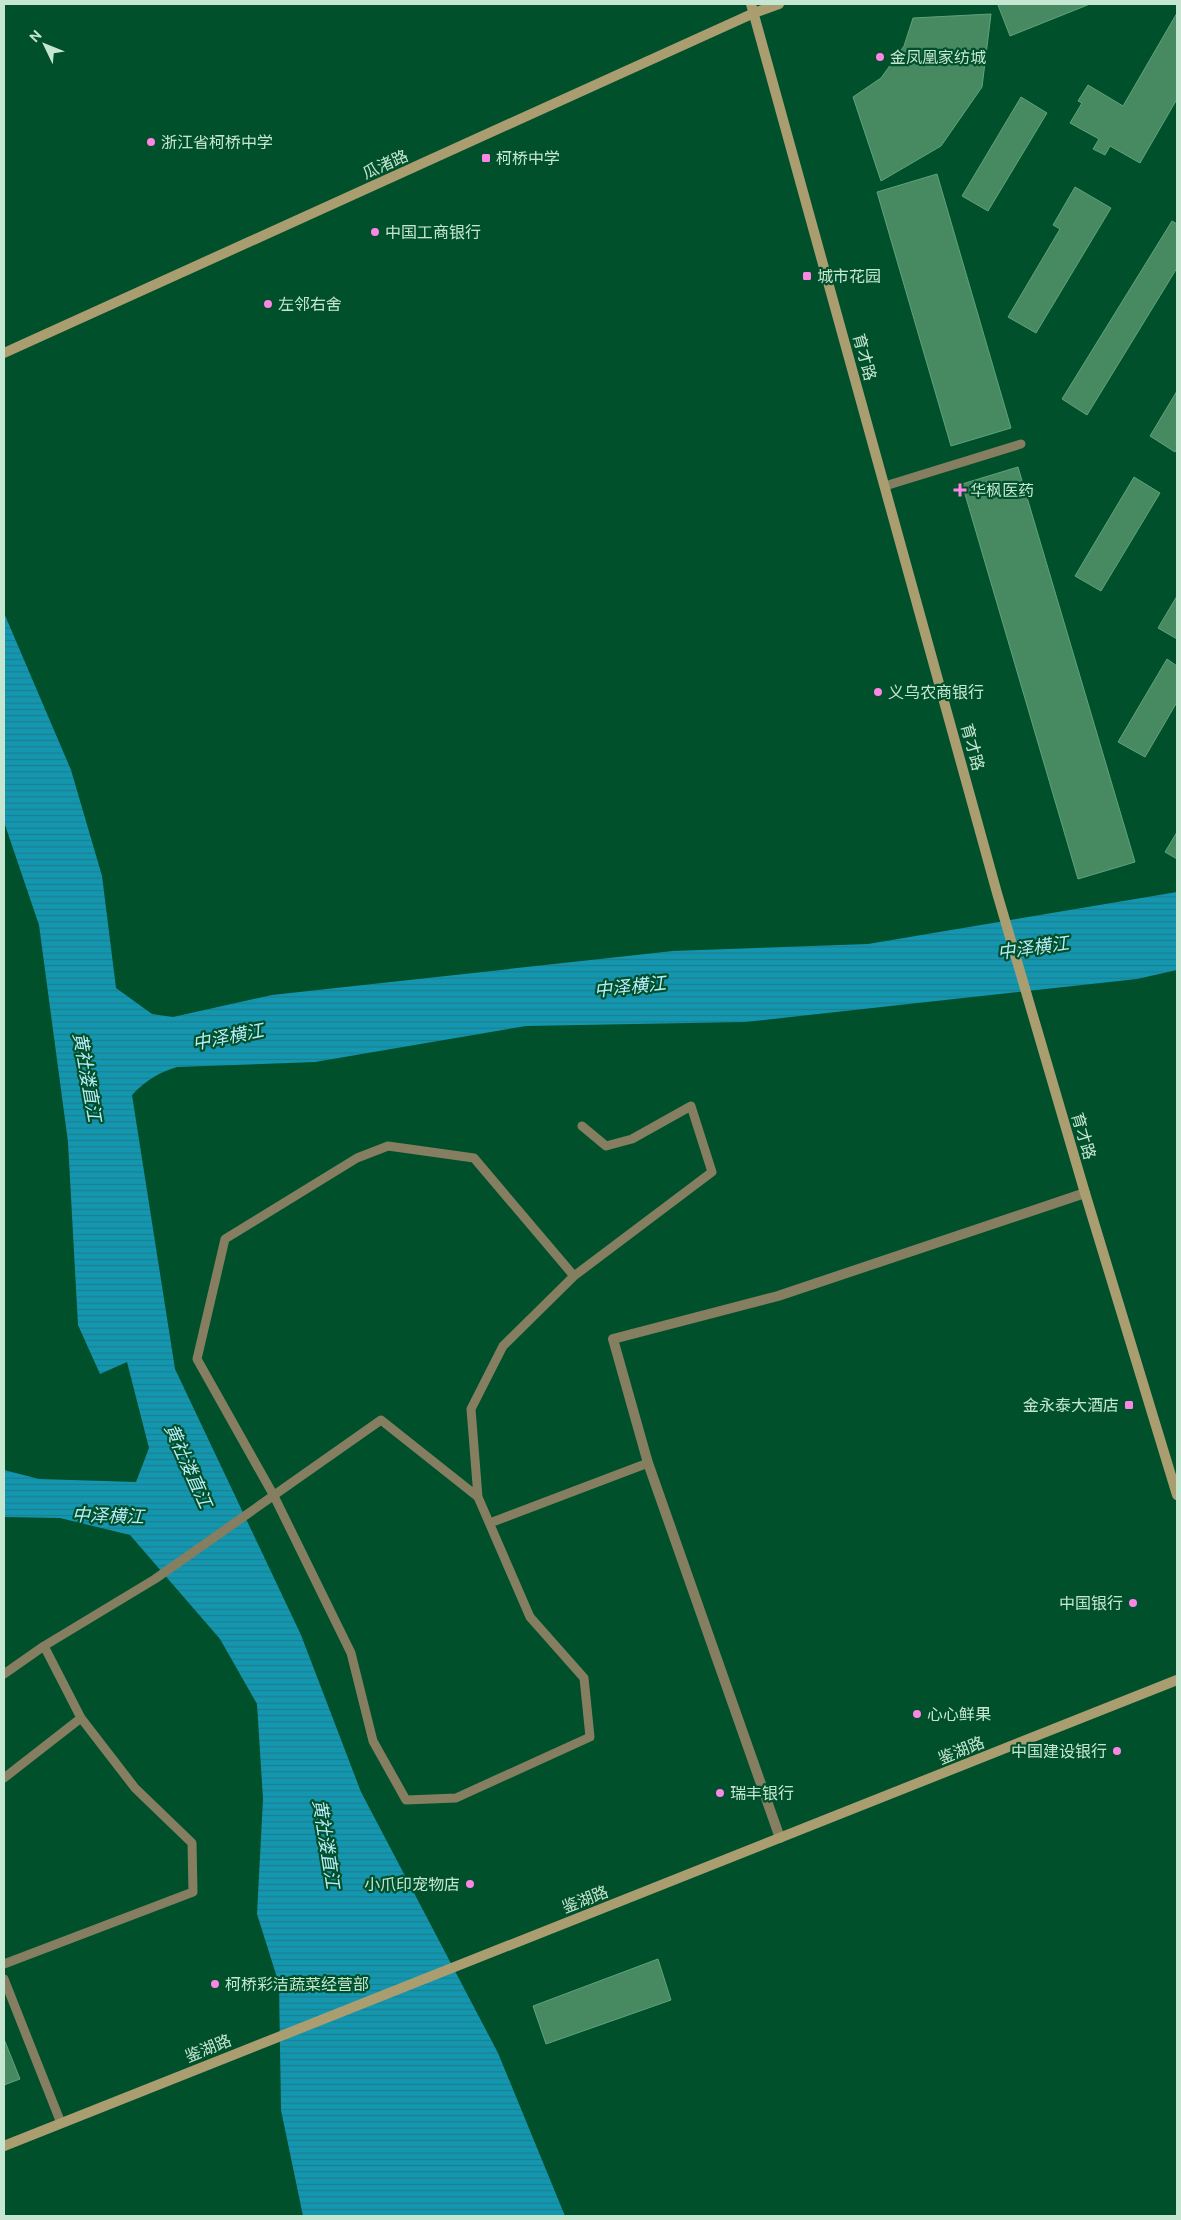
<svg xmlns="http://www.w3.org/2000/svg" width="1181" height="2220" font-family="Ubuntu,'Noto Sans SC',sans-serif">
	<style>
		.water { fill: url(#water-rules) }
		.building { fill: #478a62; stroke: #60a37a }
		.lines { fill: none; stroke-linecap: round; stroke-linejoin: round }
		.lane { stroke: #857e61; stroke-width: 9 }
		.street { stroke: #857e61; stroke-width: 10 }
		.secondary { stroke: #aa9e71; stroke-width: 10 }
		.poi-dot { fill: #fc86e3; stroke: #00502c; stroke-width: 2 }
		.labels { text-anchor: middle; stroke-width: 4.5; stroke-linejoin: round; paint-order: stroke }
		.poi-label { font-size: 16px; fill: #c5e6d0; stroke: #00502c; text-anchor: start }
		.street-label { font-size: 16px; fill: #c5e6d0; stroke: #00502c }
		.water-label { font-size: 18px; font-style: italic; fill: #b9ecf9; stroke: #00502c }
	</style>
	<defs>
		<pattern id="water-rules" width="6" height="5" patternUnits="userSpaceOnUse" patternTransform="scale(1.25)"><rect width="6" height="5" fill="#1397b0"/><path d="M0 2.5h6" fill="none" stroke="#1f7e8e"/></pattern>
	</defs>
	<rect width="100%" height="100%" fill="#00502c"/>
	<path class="water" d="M4 613 71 770 102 876 116 988 152 1014 173 1017 272 995 673 951 868 944 1177 892V970L1137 979 745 1022 526 1026 315 1062 177 1067C158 1073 146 1080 132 1095L175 1369 301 1635 361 1792 498 2053 565 2216H303L281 2110 279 1984 257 1914 263 1799 257 1704 220 1639 130 1535 60 1518 4 1517V1470L39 1479 136 1482 149 1448 127 1362 100 1374 78 1325 68 1142 39 925 4 822Z"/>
	<path class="building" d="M1001 4H1090L1010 36 998 5Z
		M1177 13V99L1140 163 1110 146 1105 155 1093 149 1099 139 1070 123 1082 103 1078 101 1088 85 1123 106Z
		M991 14 982 87 941 146 881 181 853 97 881 78 904 46 913 18Z
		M1021 97 1047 113 988 211 962 196Z
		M937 174 1011 428 951 446 877 192Z
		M1075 187 1111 208 1036 333 1008 317 1060 229 1053 225Z
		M1172 221 1177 224V268L1087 415 1062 399Z
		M1177 391V449L1175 452 1150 436Z
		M1018 467 1135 862 1078 879 962 484Z
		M1134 477 1160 493 1101 591 1075 576Z
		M1177 596V639L1158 628Z
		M1167 659 1177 666V702L1145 757 1118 742Z
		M1177 832V859L1165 852Z
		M658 1959 671 2000 546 2044 533 2006Z
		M4 2039 20 2079 4 2085Z"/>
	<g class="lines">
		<path class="lane" d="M885 486 1021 444
			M574 1276 474 1158 388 1146 357 1158 225 1239 197 1359 274 1496 351 1653 373 1741 406 1800 456 1798 590 1737 584 1678 530 1617 478 1497 471 1409 503 1346 574 1276 712 1172 691 1106 632 1139 606 1146 582 1126
			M490 1523 648 1463
			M4 1674 44 1646 155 1579 381 1420 478 1497
			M4 1778 81 1718
			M4 1964 193 1892 192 1843 135 1788 81 1718 44 1646
			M4 1979 61 2123"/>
		<path class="street" d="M780 1838 648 1463 613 1339 778 1296 1085 1193"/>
		<path class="secondary" d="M751 4 997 893 1085 1193 1177 1495
			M4 353 754 13 779 4
			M4 2146 1177 1680"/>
	</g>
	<g class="poi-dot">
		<circle cx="880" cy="57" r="5"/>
		<circle cx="151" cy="142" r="5"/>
		<rect x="481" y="153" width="10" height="10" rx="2.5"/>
		<circle cx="375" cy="232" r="5"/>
		<rect x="802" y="271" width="10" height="10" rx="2.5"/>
		<circle cx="268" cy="304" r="5"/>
		<path d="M957.5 482.5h5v5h5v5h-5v5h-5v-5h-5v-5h5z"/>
		<circle cx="878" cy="692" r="5"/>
		<rect x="1124" y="1400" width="10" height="10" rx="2.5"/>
		<circle cx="1133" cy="1603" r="5"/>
		<circle cx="917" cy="1714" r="5"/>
		<circle cx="1117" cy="1751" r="5"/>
		<circle cx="720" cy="1793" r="5"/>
		<circle cx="470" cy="1884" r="5"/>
		<circle cx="215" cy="1984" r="5"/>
	</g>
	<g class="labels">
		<g class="poi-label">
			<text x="890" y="63">金凤凰家纺城</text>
			<text x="161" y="148">浙江省柯桥中学</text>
			<text x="496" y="164">柯桥中学</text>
			<text x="385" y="238">中国工商银行</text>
			<text x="817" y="282">城市花园</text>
			<text x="278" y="310">左邻右舍</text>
			<text x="970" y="496">华枫医药</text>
			<text x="888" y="698">义乌农商银行</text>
			<text x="1119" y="1411" text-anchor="end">金永泰大酒店</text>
			<text x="1123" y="1609" text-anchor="end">中国银行</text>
			<text x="927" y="1720">心心鲜果</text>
			<text x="1107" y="1757" text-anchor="end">中国建设银行</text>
			<text x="730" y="1799">瑞丰银行</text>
			<text x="460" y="1890" text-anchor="end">小爪印宠物店</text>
			<text x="225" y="1990">柯桥彩洁蔬菜经营部</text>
		</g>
		<g class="street-label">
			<text transform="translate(385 164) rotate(-24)" y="6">瓜渚路</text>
			<text transform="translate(865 357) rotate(75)" y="6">育才路</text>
			<text transform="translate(973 747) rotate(75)" y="6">育才路</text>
			<text transform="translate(1084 1136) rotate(74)" y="6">育才路</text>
			<text transform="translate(961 1750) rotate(-22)" y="6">鉴湖路</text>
			<text transform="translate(585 1899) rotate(-21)" y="6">鉴湖路</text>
			<text transform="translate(208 2048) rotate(-22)" y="6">鉴湖路</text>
		</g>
		<g class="water-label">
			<text transform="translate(1033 948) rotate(-8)" y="6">中泽横江</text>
			<text transform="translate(630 987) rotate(-6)" y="6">中泽横江</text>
			<text transform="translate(228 1037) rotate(-11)" y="6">中泽横江</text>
			<text transform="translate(87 1077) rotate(80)" y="6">黄社溇直江</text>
			<text transform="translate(188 1466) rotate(66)" y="6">黄社溇直江</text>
			<text transform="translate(108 1516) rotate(2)" y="6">中泽横江</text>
			<text transform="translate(326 1844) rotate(81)" y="6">黄社溇直江</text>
		</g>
	</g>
	<rect width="1181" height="2220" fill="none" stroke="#c5e6d0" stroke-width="10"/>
	<g transform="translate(45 45) rotate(313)" stroke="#00502c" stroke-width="4" paint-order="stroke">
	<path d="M0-4L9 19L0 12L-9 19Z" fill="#c5e6d0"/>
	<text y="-8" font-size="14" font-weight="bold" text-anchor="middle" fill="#c5e6d0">N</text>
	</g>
</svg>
